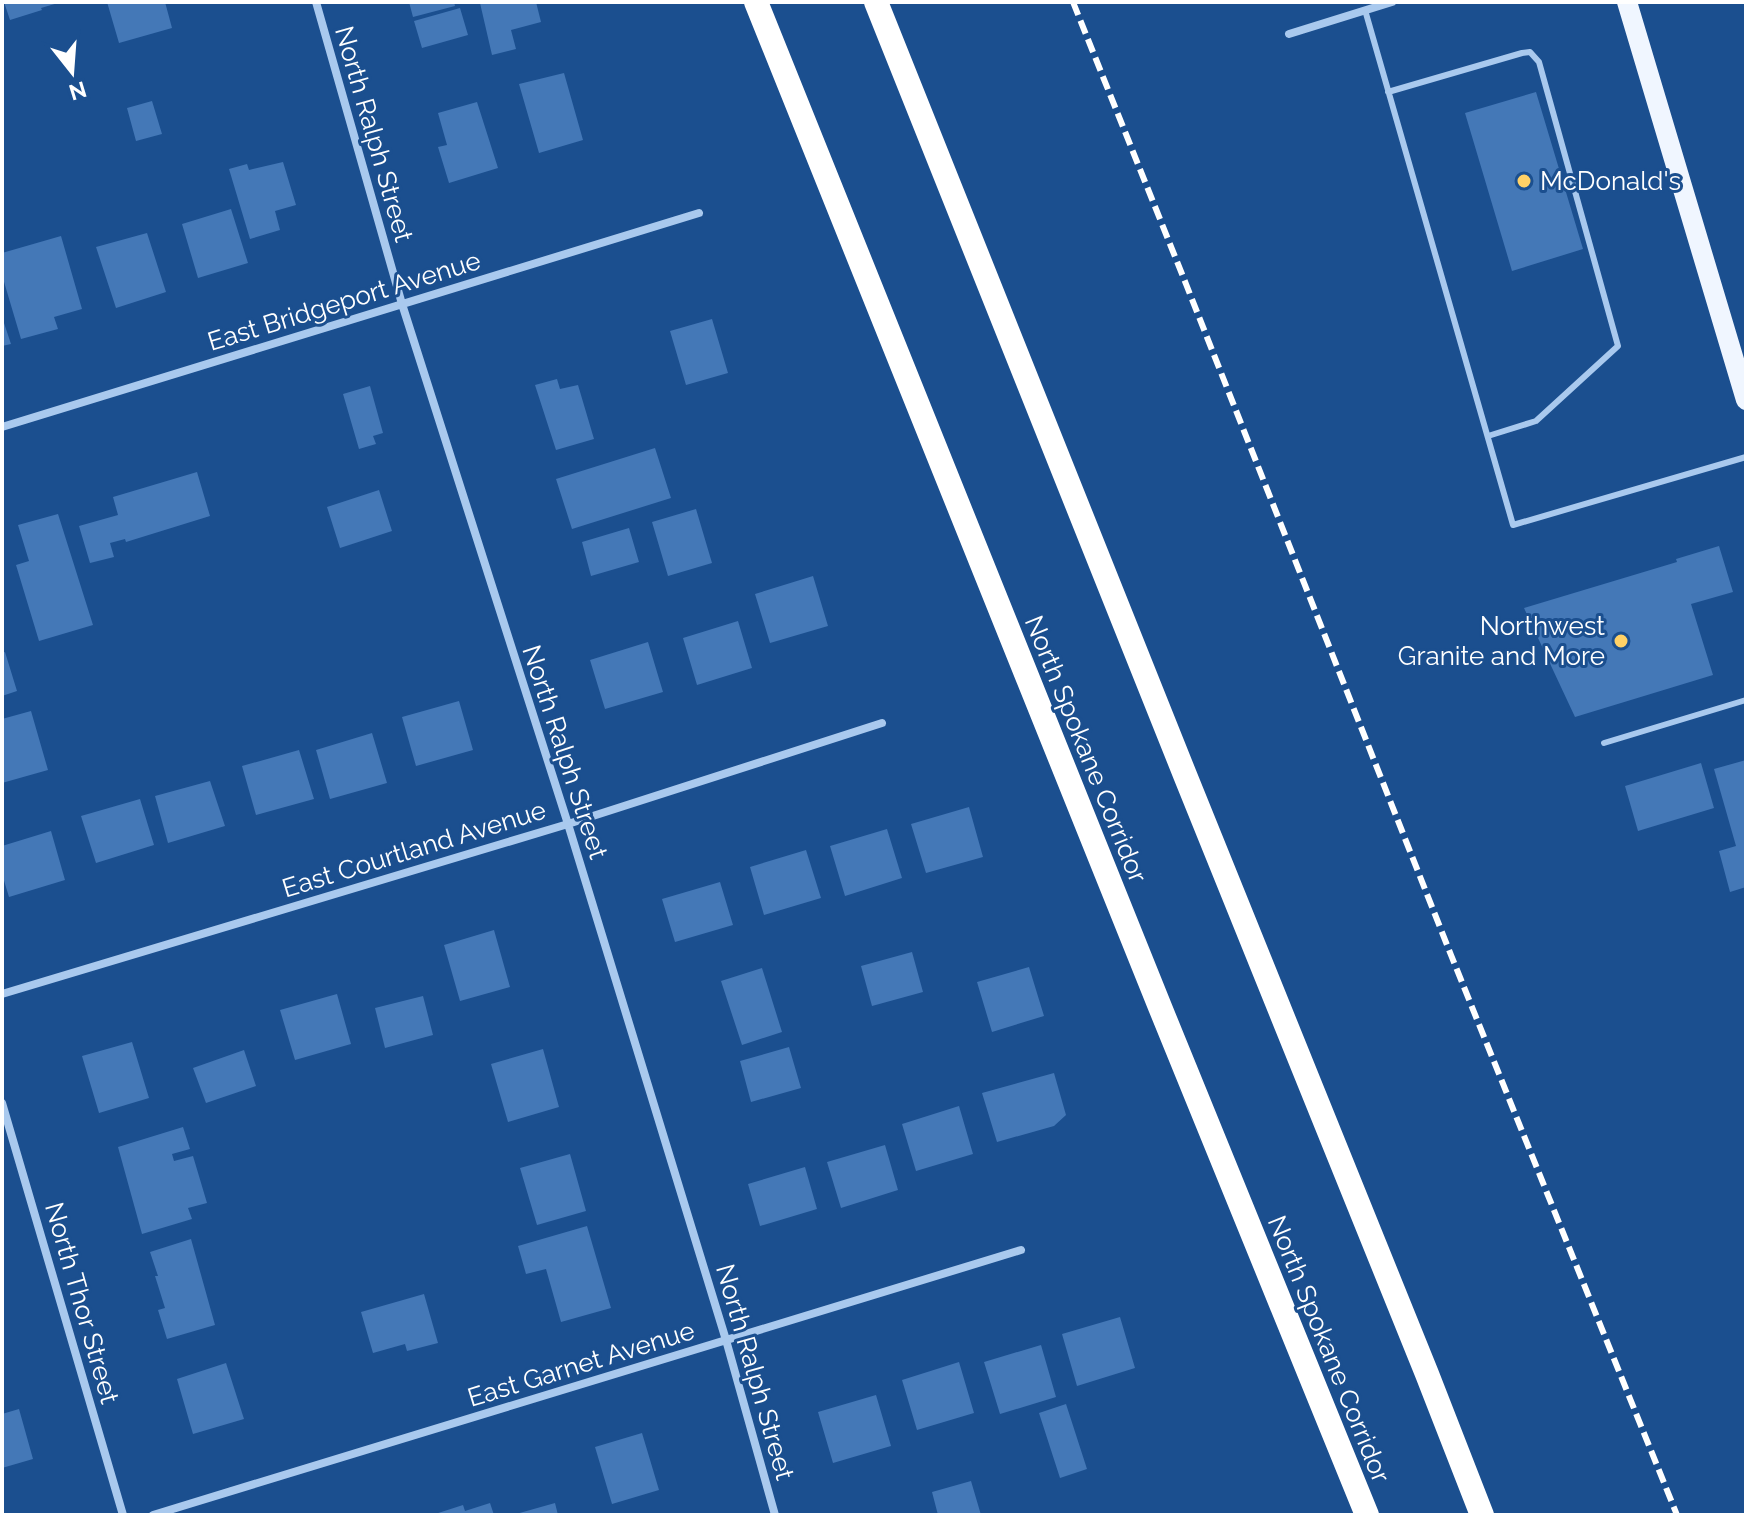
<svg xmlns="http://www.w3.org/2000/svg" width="1748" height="1517" font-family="Raleway,sans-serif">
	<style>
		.building { fill: #4478b7 }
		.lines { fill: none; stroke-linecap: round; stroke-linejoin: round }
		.lane { stroke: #a9c9ee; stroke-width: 6 }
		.street { stroke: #a9c9ee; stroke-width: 8 }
		.primary { stroke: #f0f6ff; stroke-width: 20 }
		.highway { stroke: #fff; stroke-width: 24 }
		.rail { stroke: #fff; stroke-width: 6; stroke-dasharray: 14 6; stroke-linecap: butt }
		.poi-dot { fill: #ffd166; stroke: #1b4f8f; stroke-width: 3 }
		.labels { text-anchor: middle; stroke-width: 6; stroke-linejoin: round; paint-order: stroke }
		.street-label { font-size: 26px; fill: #fff; stroke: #1b4f8f }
		.poi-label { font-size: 26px; fill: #fff; stroke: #1b4f8f; text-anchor: start }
	</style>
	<rect width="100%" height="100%" fill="#1b4f8f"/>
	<path class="building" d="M4 2H58V3L41 8 42 10 10 20Z
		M107 2H165L172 28 119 43Z
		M409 2H454L455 6 413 17Z
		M483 2H536L541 22 511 30 516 49 492 55 480 3Z
		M460 8 468 35 422 48 414 21Z
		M564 73 583 140 539 153 519 84Z
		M1536 92 1583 249 1512 271 1465 113Z
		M152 101 162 134 136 141 127 108Z
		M477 102 498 168 449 183 438 147 447 145 438 113Z
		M283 162 296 205 275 211 280 230 250 239 229 169 247 164 249 170Z
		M231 209 248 263 198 278 182 224Z
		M147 233 166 292 116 308 96 247Z
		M61 236 82 309 54 317 58 329 21 339 2 275V253Z
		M2 317 11 344 2 346Z
		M712 319 728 373 686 385 670 331Z
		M557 379 560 389 578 385 594 439 556 450 535 385Z
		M370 386 383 433 373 436 376 444 359 449 343 394Z
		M655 448 671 498 572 529 556 479Z
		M197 472 210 516 126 542 125 539 110 543 114 557 90 563 79 526 118 515 113 497Z
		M379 490 392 531 340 548 327 507Z
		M696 509 712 563 668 576 652 522Z
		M58 514 93 625 39 641 16 565 29 561 18 525Z
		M629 528 639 562 591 576 582 542Z
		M1719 546 1733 592 1691 604 1713 675 1575 717 1524 608 1677 562 1676 559Z
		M813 576 828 626 770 643 755 594Z
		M738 621 752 668 697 685 683 638Z
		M648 642 663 692 605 709 590 660Z
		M5 652 17 691 2 696V653Z
		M459 701 473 750 416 766 402 717Z
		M31 711 48 770 2 783V719Z
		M372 733 387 783 330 799 316 750Z
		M299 750 314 799 256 815 242 766Z
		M1746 760V887L1730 892 1719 851 1736 846 1714 769Z
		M1701 763 1714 808 1638 831 1625 786Z
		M210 781 225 826 168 843 155 796Z
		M140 799 154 845 96 863 81 816Z
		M969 807 983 857 926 873 911 824Z
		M887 829 902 878 845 896 830 846Z
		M51 831 65 880 9 897 2 874V846Z
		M806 850 821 898 764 915 750 867Z
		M720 882 733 925 675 942 662 899Z
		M494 930 510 987 460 1001 444 945Z
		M912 952 923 992 872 1006 861 966Z
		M1029 967 1044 1016 992 1032 977 982Z
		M762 968 782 1032 742 1045 721 981Z
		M337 994 351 1044 295 1060 280 1010Z
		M423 996 433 1035 385 1048 375 1008Z
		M132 1042 149 1098 99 1113 82 1056Z
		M789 1047 801 1088 751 1102 740 1061Z
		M543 1049 559 1107 508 1122 491 1064Z
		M244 1050 256 1086 206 1103 193 1068Z
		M1054 1073 1066 1115 1054 1126 997 1142 982 1093Z
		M959 1106 973 1154 916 1171 902 1124Z
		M183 1127 190 1149 172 1154 174 1161 193 1156 207 1203 188 1208 192 1219 142 1234 118 1147Z
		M885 1145 898 1190 841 1208 827 1162Z
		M570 1154 586 1211 537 1225 520 1168Z
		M805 1167 817 1209 760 1226 748 1184Z
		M587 1226 611 1308 561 1322 546 1269 526 1274 518 1246Z
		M191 1239 215 1325 167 1339 158 1310 165 1308 155 1276H158L150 1252Z
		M424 1294 438 1343 407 1351 405 1344 373 1353 361 1312Z
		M1120 1317 1135 1368 1077 1386 1062 1334Z
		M1041 1345 1056 1397 1000 1414 984 1362Z
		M959 1362 974 1413 917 1430 902 1380Z
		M226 1363 244 1419 193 1434 177 1379Z
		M876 1395 891 1446 833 1463 818 1412Z
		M1066 1404 1087 1469 1060 1478 1039 1413Z
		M19 1409 33 1459 2 1468V1414Z
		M642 1433 659 1490 612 1504 595 1447Z
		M971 1481 981 1515H938L932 1492Z
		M490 1503 494 1515H432L463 1505 465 1511Z
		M555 1503 558 1515H516V1514Z"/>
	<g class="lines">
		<path class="lane" d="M1365 10 1513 525 1746 457
			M1388 92 1522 53 1530 52 1539 62 1618 346 1536 421 1488 436
			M1604 743 1746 700"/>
		<path class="street" d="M316 2 402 304 568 824 726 1340 775 1515
			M1289 34 1392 2
			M2 427 699 213
			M2 994 568 824 882 723
			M2 1103 123 1515
			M153 1515 1021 1250"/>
		<path class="primary" d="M1627 2 1746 400"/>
		<path class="highway" d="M756 2 1160 1007 1367 1515
			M876 2 1185 775 1427 1374 1482 1515"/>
		<path class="rail" d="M1073 2 1186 284 1451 955 1677 1515"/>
	</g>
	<g class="poi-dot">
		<circle cx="1524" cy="181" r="8"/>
		<circle cx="1621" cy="641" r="8"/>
	</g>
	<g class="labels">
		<g class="street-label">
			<text transform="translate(374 134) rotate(74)" y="9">North Ralph Street</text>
			<text transform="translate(344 301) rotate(-17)" y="9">East Bridgeport Avenue</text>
			<text transform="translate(1086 749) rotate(68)" y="9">North Spokane Corridor</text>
			<text transform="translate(565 752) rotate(72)" y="9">North Ralph Street</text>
			<text transform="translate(414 849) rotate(-17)" y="9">East Courtland Avenue</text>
			<text transform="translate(82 1303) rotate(74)" y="9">North Thor Street</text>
			<text transform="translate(1329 1349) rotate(68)" y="9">North Spokane Corridor</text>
			<text transform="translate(581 1364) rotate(-17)" y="9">East Garnet Avenue</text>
			<text transform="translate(755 1372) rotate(74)" y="9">North Ralph Street</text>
		</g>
		<g class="poi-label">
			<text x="1540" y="190">McDonald's</text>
			<text x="1605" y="635" text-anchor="end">Northwest<tspan x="1605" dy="30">Granite and More</tspan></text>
		</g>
	</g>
	<rect width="1748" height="1517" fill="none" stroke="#ffffff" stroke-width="8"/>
	<g transform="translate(72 72) rotate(163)" stroke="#1b4f8f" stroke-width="6" paint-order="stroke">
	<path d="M0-6L14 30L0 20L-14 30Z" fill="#ffffff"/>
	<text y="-12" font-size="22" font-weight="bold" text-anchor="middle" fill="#ffffff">N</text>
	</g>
</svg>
